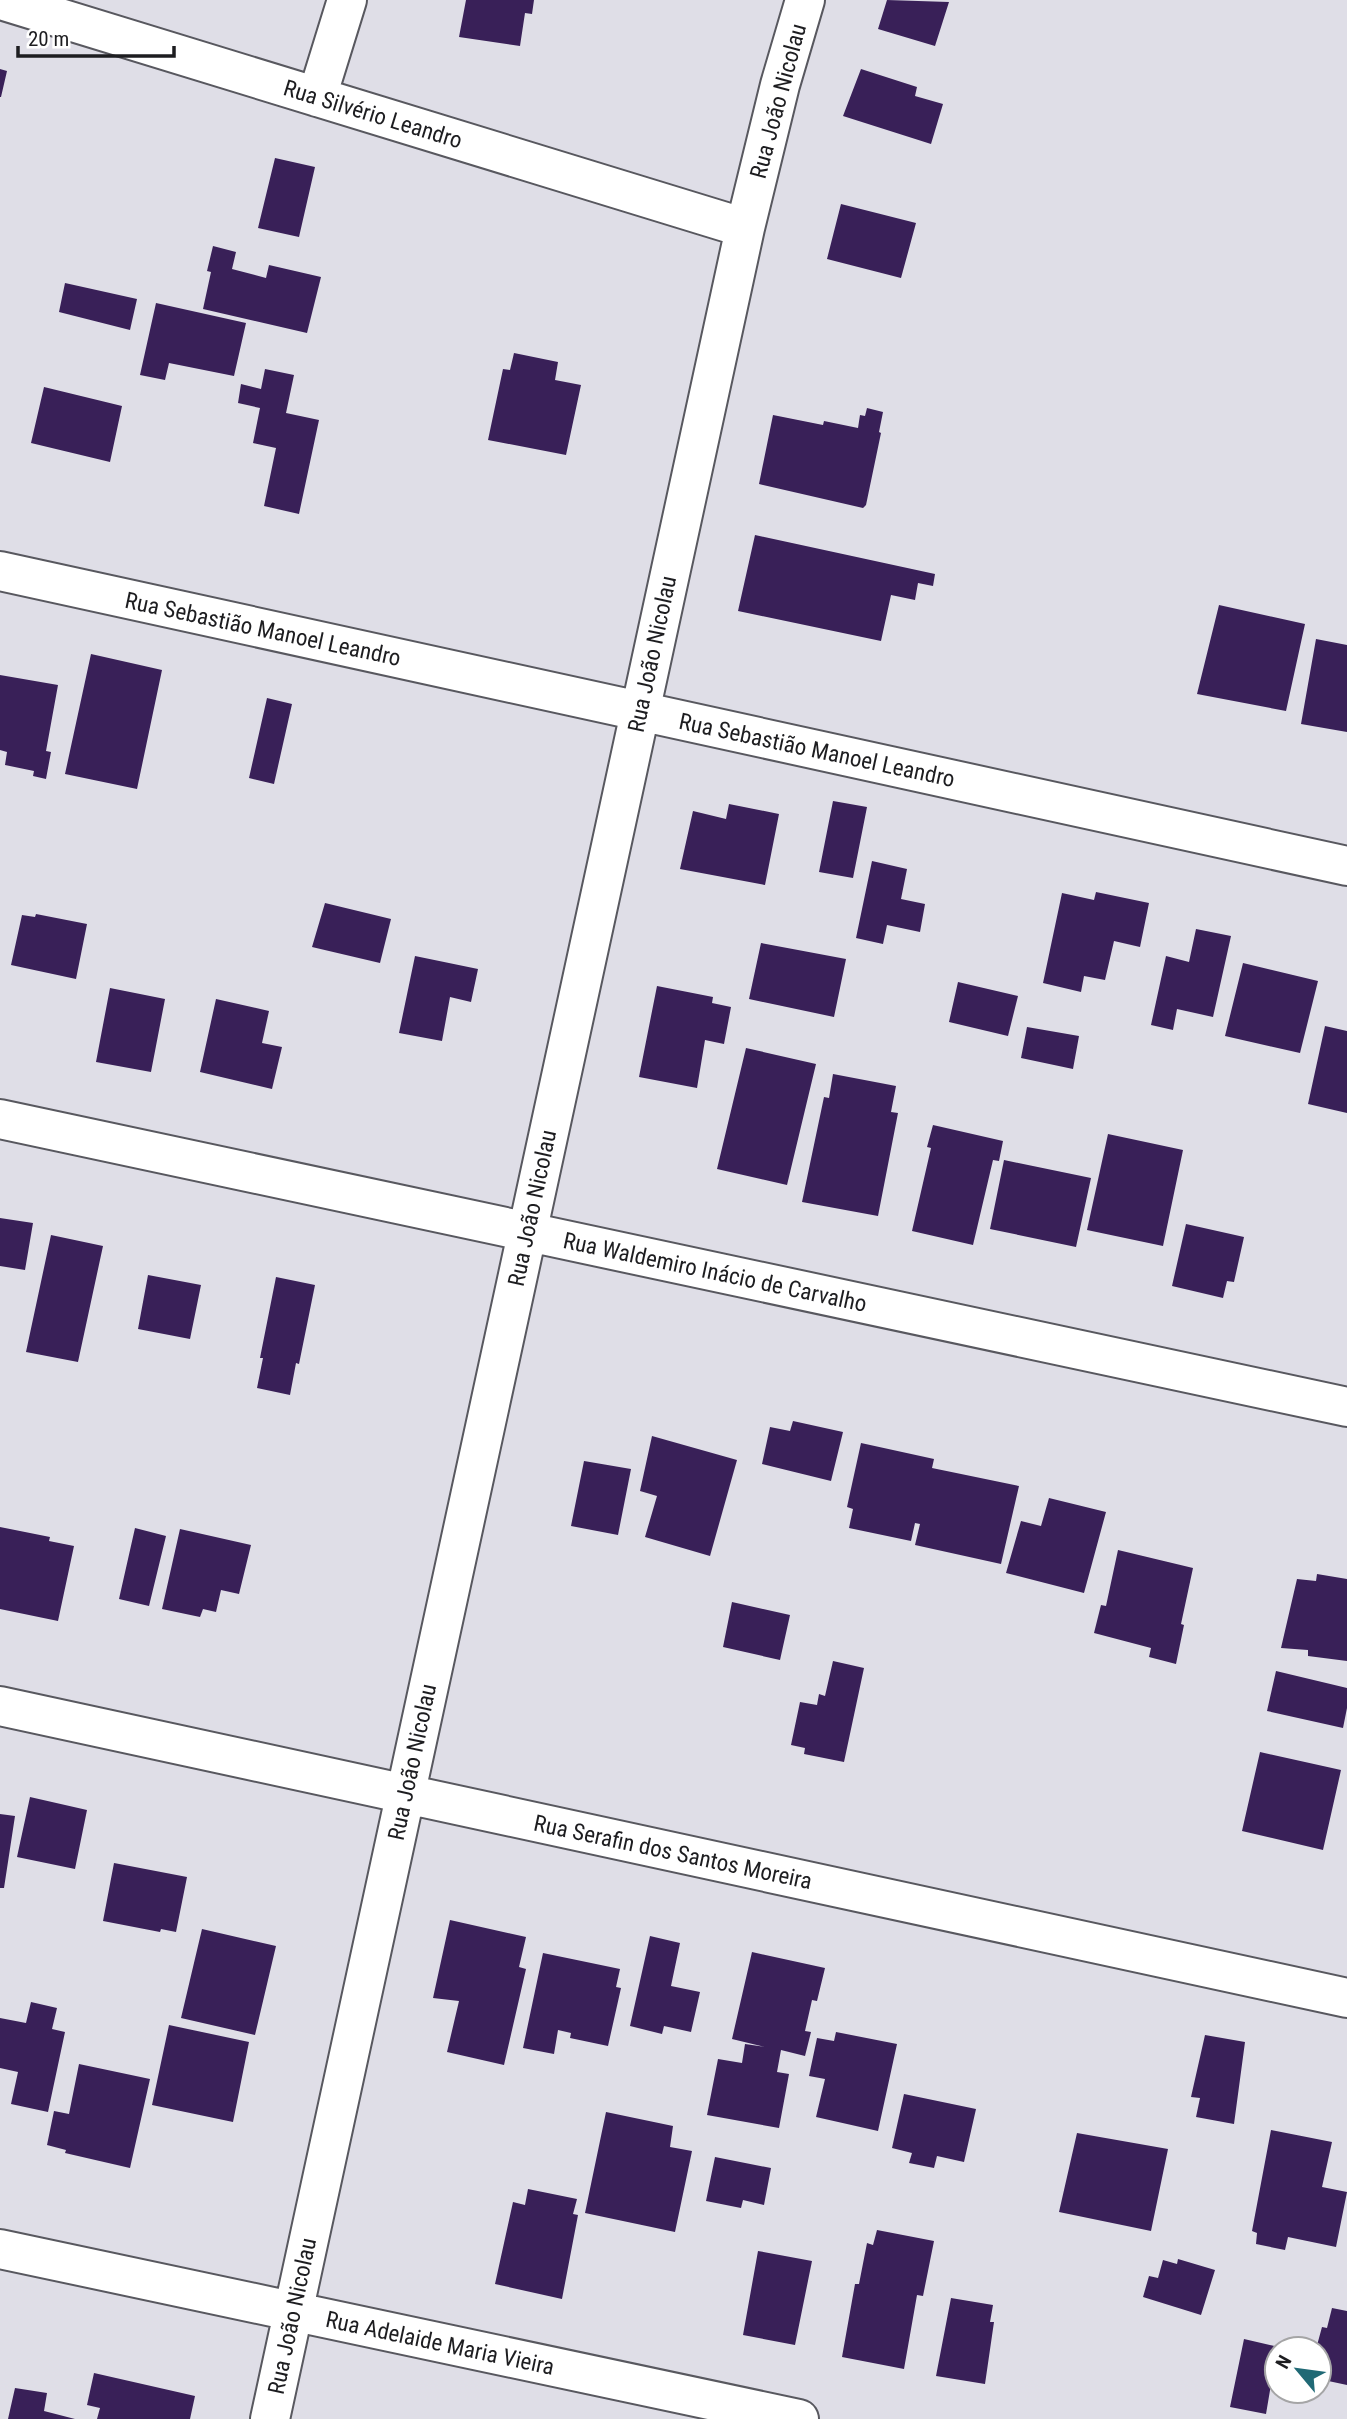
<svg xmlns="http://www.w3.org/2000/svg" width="1347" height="2419" font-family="'Roboto Condensed',sans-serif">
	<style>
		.building { fill: #392058 }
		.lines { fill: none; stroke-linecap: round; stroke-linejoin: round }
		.minor-casing { stroke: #58585f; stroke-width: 42 }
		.minor { stroke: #fff; stroke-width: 38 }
		.labels { text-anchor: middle; stroke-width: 7; stroke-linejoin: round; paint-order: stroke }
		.street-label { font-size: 23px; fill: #1d1d20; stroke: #fff }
	</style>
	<rect width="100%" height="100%" fill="#dfdee7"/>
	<path class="building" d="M466 0H534L532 14 525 13 520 46 459 37Z
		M887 0 949 2 935 46 878 29Z
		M0 69 7 71 1 97H0Z
		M861 69 917 87 915 96 943 104 931 144 843 116Z
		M275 158 315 167 299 237 258 228Z
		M841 204 916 223 901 278 827 259Z
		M213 246 236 252 232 269 266 278 269 265 321 277 307 333 203 309 211 272 207 271Z
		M65 283 137 299 130 330 59 312Z
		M156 303 246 323 234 376 169 363 165 380 140 375Z
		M514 353 558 362 555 380 581 385 566 455 488 440 503 369 510 370Z
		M265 369 294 375 286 413 319 420 299 514 264 506 276 448 253 443 260 408 238 403 241 384 261 389Z
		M44 387 122 406 110 462 31 443Z
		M867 408 883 412 879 432 881 433 866 505 863 508 759 484 773 415 823 425 824 421 858 428 860 415 865 416Z
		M755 535 935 574 933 586 918 583 915 600 891 595 881 641 738 611Z
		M1219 605 1305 624 1286 711 1197 694Z
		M1316 639 1347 645V732L1301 724Z
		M91 654 162 670 137 789 65 774Z
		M0 675 58 685 46 751 51 752 46 779 33 776 34 771 5 765 7 752 0 750Z
		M267 698 292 704 274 784 249 778Z
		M833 801 867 807 853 878 819 872Z
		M729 804 779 814 765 885 680 869 693 811 726 819Z
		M872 861 907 869 901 899 925 904 920 932 887 925 883 944 856 938Z
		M1096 892 1149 903 1140 947 1114 941 1105 980 1084 976 1081 992 1043 983 1062 893 1094 900Z
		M325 903 391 919 380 963 312 947Z
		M36 914 87 924 76 979 11 965 22 915 35 917Z
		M1196 929 1231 936 1213 1017 1177 1009 1173 1030 1151 1025 1166 956 1189 962Z
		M761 943 846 959 834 1017 749 999Z
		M415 956 478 969 471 1002 450 997 442 1041 399 1033Z
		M1243 963 1318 981 1300 1053 1225 1036Z
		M958 982 1018 996 1008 1036 949 1022Z
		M657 986 713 997 712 1003 731 1007 724 1044 705 1040 697 1088 639 1077Z
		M110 988 165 999 151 1072 96 1062Z
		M216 999 269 1011 262 1043 282 1047 272 1089 200 1072Z
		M1325 1026 1347 1031V1113L1308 1104Z
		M1027 1027 1079 1036 1073 1069 1021 1058Z
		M746 1048 816 1064 787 1185 717 1169Z
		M833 1074 896 1086 891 1112 898 1113 878 1216 802 1202 824 1097 829 1098Z
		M933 1125 1003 1141 999 1161 993 1160 973 1245 912 1231 931 1148 927 1147Z
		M1108 1134 1183 1150 1163 1246 1087 1230Z
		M1004 1160 1091 1178 1076 1247 990 1229Z
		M0 1218 33 1223 25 1270 0 1266Z
		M1186 1224 1244 1237 1234 1282 1227 1281 1223 1298 1172 1286Z
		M51 1235 103 1246 78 1362 26 1352Z
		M148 1275 201 1285 190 1339 138 1329Z
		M276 1277 315 1285 299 1364 296 1363 290 1395 257 1388 263 1358H260Z
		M793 1421 843 1432 831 1481 762 1464 770 1427 790 1431Z
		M652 1436 737 1460 710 1556 645 1537 657 1496 640 1491Z
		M861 1443 934 1459 932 1468 1019 1486 1001 1564 915 1545 920 1524 915 1523 911 1541 849 1528 853 1509 847 1507Z
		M584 1461 631 1469 618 1535 571 1526Z
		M1049 1498 1106 1512 1084 1593 1006 1573 1021 1521 1041 1526Z
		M0 1527 50 1537 49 1541 74 1546 58 1621 0 1609Z
		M135 1528 166 1536 149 1606 119 1599Z
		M180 1529 251 1545 239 1594 221 1590 216 1612 203 1609 200 1617 162 1609Z
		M1118 1550 1193 1568 1181 1624 1184 1625 1176 1664 1149 1657 1151 1648 1094 1633 1101 1605 1106 1606Z
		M1317 1574 1347 1579V1661L1308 1656V1650L1281 1648 1297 1579 1316 1581Z
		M732 1602 790 1615 780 1660 723 1647Z
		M833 1661 864 1668 844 1762 804 1754 805 1748 791 1745 800 1702 817 1705 819 1694 825 1696Z
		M1276 1671 1347 1688V1708L1343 1728 1267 1711Z
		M1260 1752 1341 1770 1323 1850 1242 1831Z
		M30 1797 87 1810 75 1869 17 1857Z
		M0 1814 15 1816 4 1888H0Z
		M114 1863 187 1877 176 1932 161 1929 160 1932 103 1921Z
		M450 1920 526 1937 519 1967 526 1969 504 2065 447 2052 459 2001 433 1998Z
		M202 1929 276 1946 255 2035 181 2018Z
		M650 1936 680 1943 671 1986 700 1992 691 2032 664 2026 662 2034 630 2026Z
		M752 1952 825 1968 817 2001 812 2000 805 2031 811 2032 805 2056 781 2050 777 2072 789 2074 779 2128 707 2115 718 2059 742 2063 745 2044 765 2047 732 2039Z
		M543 1953 620 1969 616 1987 621 1988 608 2046 570 2038 571 2033 558 2030 554 2054 523 2048Z
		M31 2002 57 2008 52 2029 65 2032 48 2112 11 2104 18 2072 0 2068V2018L26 2023Z
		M169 2025 249 2042 233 2122 152 2105Z
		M836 2032 897 2044 878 2131 816 2117 825 2079 809 2076 817 2038 834 2041Z
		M1205 2035 1245 2042 1234 2124 1196 2117 1200 2098 1191 2097Z
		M79 2064 150 2079 130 2168 65 2153 66 2150 47 2145 54 2111 69 2114Z
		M904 2094 976 2109 964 2162 937 2156 934 2168 909 2163 912 2153 892 2148Z
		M606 2112 673 2126 670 2147 692 2151 675 2232 585 2213Z
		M1271 2130 1332 2142 1322 2187 1347 2192 1336 2247 1288 2237 1285 2250 1256 2244 1257 2233 1252 2231Z
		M1077 2133 1168 2149 1151 2231 1059 2212Z
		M715 2157 771 2168 764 2205 743 2200 741 2208 706 2201Z
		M528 2189 577 2199 573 2214 578 2215 562 2299 495 2284 513 2202 525 2205Z
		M877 2230 934 2241 923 2296 917 2295 904 2369 842 2357 855 2284H859L867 2243 873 2245Z
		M758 2251 812 2261 795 2345 743 2335Z
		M1178 2259 1215 2270 1201 2315 1143 2297 1149 2276 1158 2278 1163 2260 1177 2264Z
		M951 2298 993 2305 990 2322H994L985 2384 936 2376Z
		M1332 2308 1347 2311V2385L1319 2379V2349H1316L1322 2327 1327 2328Z
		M1244 2339 1279 2347 1277 2349 1266 2414 1230 2407Z
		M94 2373 195 2396 190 2419H97L100 2408 87 2405Z
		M15 2388 47 2393 44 2411 75 2419H8Z"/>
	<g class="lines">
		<g class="minor-casing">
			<path id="minor" d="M1 0 745 228
				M317 97 347 0
				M0 571 1347 866
				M0 1119 1347 1407
				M0 1706 1347 1998
				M0 2249 799 2419
				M270 2419 745 228 780 85 805 0"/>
		</g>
		<use href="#minor" class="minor"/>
	</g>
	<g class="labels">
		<g class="street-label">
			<text transform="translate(778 101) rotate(-75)" y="8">Rua João Nicolau</text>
			<text transform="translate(373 114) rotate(17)" y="8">Rua Silvério Leandro</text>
			<text transform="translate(263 629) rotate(12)" y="8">Rua Sebastião Manoel Leandro</text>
			<text transform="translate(652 654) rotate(-78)" y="8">Rua João Nicolau</text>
			<text transform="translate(817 750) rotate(12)" y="8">Rua Sebastião Manoel Leandro</text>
			<text transform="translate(532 1208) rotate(-78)" y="8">Rua João Nicolau</text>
			<text transform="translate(715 1272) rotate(12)" y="8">Rua Waldemiro Inácio de Carvalho</text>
			<text transform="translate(412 1762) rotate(-78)" y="8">Rua João Nicolau</text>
			<text transform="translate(673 1852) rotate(12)" y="8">Rua Serafin dos Santos Moreira</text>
			<text transform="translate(292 2316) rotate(-78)" y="8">Rua João Nicolau</text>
			<text transform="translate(440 2343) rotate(12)" y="8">Rua Adelaide Maria Vieira</text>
		</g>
	</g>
	<g transform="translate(1298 2370) rotate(299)"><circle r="33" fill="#ffffff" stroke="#a5a5a6" stroke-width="2"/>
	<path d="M0-5L12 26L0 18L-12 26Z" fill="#206975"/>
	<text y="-10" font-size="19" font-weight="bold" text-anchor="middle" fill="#1d1d20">N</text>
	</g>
	<path d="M18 46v10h156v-10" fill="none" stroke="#1d1d20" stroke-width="3.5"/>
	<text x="28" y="46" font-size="21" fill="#1d1d20" stroke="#ffffff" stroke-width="5" paint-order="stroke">20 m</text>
</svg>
